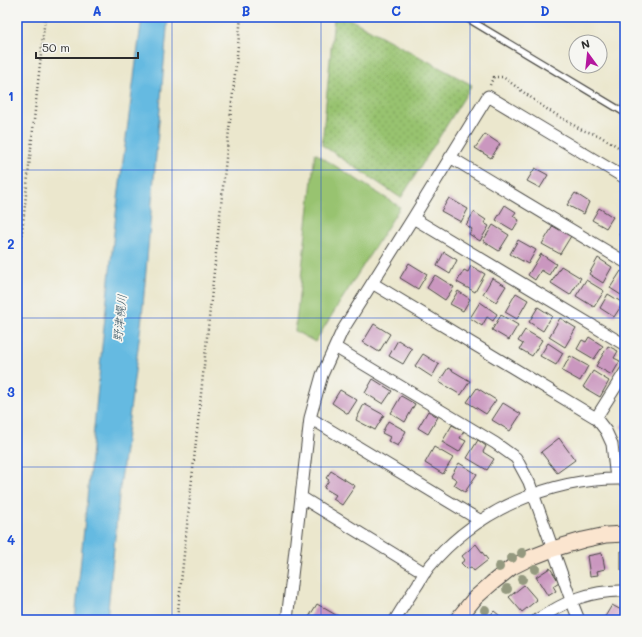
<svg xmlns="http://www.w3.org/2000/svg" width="642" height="637" font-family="Mali,'Klee One',sans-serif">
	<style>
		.grass { fill: url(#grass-dots); stroke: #62774e }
		.park { fill: #98c370; stroke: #62774e }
		.water { fill: #65bae1; stroke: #487286 }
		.building { fill: #ca97bf }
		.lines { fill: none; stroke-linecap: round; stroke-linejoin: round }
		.lane-casing { stroke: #484743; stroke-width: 8 }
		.street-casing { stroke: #484743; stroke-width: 13 }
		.secondary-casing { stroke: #484743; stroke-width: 17 }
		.path { stroke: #484743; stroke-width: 2.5; stroke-dasharray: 1 3; stroke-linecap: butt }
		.lane { stroke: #fff; stroke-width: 5.5 }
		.street { stroke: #fff; stroke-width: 11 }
		.secondary { stroke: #fbe5cf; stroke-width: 15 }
		.tree { fill: #94997f }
		.grid { fill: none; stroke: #1d4ed8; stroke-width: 1; stroke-opacity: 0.55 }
		.labels { text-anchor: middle; stroke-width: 3.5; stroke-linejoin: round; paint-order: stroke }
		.water-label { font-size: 12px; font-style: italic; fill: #3c5662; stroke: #f6f6f2 }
		.neatline { fill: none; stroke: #1d4ed8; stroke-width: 1.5 }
		.grid-label { font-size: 13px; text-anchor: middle; font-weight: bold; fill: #1d4ed8 }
	</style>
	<defs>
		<pattern id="grass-dots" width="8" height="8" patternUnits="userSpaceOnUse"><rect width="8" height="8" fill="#98c370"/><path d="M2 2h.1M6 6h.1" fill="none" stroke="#7c9f5c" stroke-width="1.8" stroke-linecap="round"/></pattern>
	</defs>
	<rect width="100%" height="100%" fill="#f6f6f2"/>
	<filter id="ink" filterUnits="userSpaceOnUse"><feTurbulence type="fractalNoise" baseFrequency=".025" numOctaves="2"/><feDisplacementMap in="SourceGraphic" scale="8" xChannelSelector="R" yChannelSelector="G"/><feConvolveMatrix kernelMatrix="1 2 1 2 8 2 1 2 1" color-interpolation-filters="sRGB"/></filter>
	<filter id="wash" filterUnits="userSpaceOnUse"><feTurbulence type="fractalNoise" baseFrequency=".012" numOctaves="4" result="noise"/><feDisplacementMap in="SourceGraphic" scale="16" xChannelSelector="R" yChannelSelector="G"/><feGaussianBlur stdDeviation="0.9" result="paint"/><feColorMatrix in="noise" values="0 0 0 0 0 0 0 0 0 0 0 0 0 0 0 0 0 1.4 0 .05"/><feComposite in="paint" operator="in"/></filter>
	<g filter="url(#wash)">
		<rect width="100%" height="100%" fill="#ebe7cd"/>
		<path class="grass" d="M334 17H346L472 85 401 198 322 145Z"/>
		<path class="park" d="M315 153 400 207 315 342 295 331Z"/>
		<path class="water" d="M142 17H168L142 317 119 496 107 620H75L103 336 116 214Z"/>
		<g id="blocks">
			<path class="building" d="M485 134 500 144 491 158 475 148Z
				M535 168 548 175 540 188 527 181Z
				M575 193 589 202 584 214 567 205Z
				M449 198 468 209 461 222 441 211Z
				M505 205 516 212 513 216 519 220 513 230 496 220Z
				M599 208 613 217 606 228 592 220Z
				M474 212 486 220 484 223 489 226 480 241 469 234 472 229 466 225Z
				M493 225 509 235 499 251 483 241Z
				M625 225V238L619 235Z
				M553 226 571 236 560 254 542 244Z
				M518 240 536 250 528 264 510 254Z
				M444 252 457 260 450 274 437 266Z
				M541 254 556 264 549 275 541 270 535 280 528 275Z
				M598 258 612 267 603 283 589 274Z
				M409 263 427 274 418 289 400 278Z
				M471 266 485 274 475 292 457 282 464 270 468 272Z
				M561 266 581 278 570 295 551 283Z
				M621 271 625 273V290L621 295 610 288Z
				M435 275 454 287 445 300 427 288Z
				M492 278 506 286 496 302 483 294Z
				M586 280 604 291 594 307 576 296Z
				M458 291 470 299 463 311 450 304Z
				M516 293 528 300 517 319 505 312Z
				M608 294 623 303 614 317 600 308Z
				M480 302 497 314 493 321 487 317 482 326 470 318Z
				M538 307 552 316 543 331 529 322Z
				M501 315 518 325 509 340 492 330Z
				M560 318 576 328 565 347 549 337Z
				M374 324 390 334 379 352 363 342Z
				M525 330 542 340 532 356 520 349 523 344 518 341Z
				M589 337 603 346 594 359 577 349 582 340 586 342Z
				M398 340 412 349 403 364 389 356Z
				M548 343 563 353 556 365 540 356Z
				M608 346 618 351 614 358 620 361 612 375 596 366Z
				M423 354 439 364 432 377 415 366Z
				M570 356 588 366 580 381 562 371Z
				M448 368 470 381 461 395 439 382Z
				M593 371 609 381 600 397 583 387Z
				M373 379 392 391 383 404 365 393Z
				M477 388 496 400 486 414 467 402Z
				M340 390 357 400 348 414 332 403Z
				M401 396 415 404 405 422 391 413Z
				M503 403 521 414 510 431 492 420Z
				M364 404 384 415 375 430 356 420Z
				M428 411 438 417 428 434 418 428Z
				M625 420V431L620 427Z
				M388 421 406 431 398 446 388 441 390 437 382 433Z
				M452 425 464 431 460 438 466 441 459 452 442 442Z
				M559 438 575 460 557 473 541 452Z
				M478 440 486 446 483 452 494 459 487 470 467 458Z
				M434 447 453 458 443 474 425 463Z
				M459 463 477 474 465 492 454 485 457 480 451 476Z
				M331 471 355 486 342 505 333 499 336 495 324 488 329 480 326 478Z
				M476 544 488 560 474 571 471 567 467 569 461 563 465 560 462 556Z
				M621 551H625V570H621Z
				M602 553 605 569 597 571 598 575 590 576 587 556Z
				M550 568 559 582 553 586 556 591 548 596 536 577Z
				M524 585 537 600 522 612 509 597Z
				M317 604 341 618 340 620H307Z
				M612 605 625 612 621 620H603Z
				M494 611 505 620H486Z"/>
		</g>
	</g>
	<g filter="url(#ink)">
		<use href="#blocks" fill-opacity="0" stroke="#484743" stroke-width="1"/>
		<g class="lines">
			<g class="lane-casing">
				<path id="lane" d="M465 17 625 113"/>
			</g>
			<g class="street-casing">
				<path id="street" d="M450 157 625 262
					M413 218 625 345
					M372 283 596 418 606 431 612 444 616 479
					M335 347 495 443 516 458 529 482 571 600 579 620
					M310 418 481 521
					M596 418 625 372
					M301 497 425 573
					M287 620 310 418 322 375 342 331 413 218 488 96 625 178
					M395 620C402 608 410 596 418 584 421 578 425 572 429 567 476 510 552 477 625 479
					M537 620C566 601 590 590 625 591"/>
			</g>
			<g class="secondary-casing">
				<path id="secondary" d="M457 620 461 615 475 598 492 583 512 567 530 558 553 549 583 540 606 535 625 534"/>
			</g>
			<path class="path" d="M490 85 491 82 494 77H503L545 108 582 130 598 135 625 151
				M17 279 45 17
				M177 620 241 17"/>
			<use href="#lane" class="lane"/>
			<use href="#street" class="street"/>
			<use href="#secondary" class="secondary"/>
		</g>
		<g class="tree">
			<circle cx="522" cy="553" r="5"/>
			<circle cx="512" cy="558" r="5"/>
			<circle cx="499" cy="567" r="5"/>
			<circle cx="535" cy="569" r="5"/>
			<circle cx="522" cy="579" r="5"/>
			<circle cx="507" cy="589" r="5"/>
			<circle cx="485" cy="610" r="5"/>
		</g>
	</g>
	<path class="grid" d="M172 17V620M321 17V620M470 17V620M17 170H625M17 318H625M17 467H625"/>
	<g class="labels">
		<g class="water-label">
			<text transform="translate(120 318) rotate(-84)" y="4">野津幌川</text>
		</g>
	</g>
	<rect width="642" height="637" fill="none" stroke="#f6f6f2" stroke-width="44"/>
	<g transform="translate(588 54) rotate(345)"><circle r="19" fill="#f6f6f2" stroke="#a5a5a2"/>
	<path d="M0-3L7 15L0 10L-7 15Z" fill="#b5179e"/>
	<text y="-6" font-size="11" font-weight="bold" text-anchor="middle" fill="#2b2b2b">N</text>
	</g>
	<path d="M36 52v6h102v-6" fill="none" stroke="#2b2b2b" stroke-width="2"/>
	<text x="42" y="52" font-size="12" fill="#2b2b2b" stroke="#f6f6f2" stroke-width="3" paint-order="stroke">50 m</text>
	<rect x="22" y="22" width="598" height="593" class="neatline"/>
	<g class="grid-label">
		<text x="97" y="16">A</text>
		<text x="246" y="16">B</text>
		<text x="396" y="16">C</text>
		<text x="545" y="16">D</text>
		<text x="11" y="101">1</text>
		<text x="11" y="249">2</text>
		<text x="11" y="397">3</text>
		<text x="11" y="545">4</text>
	</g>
</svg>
